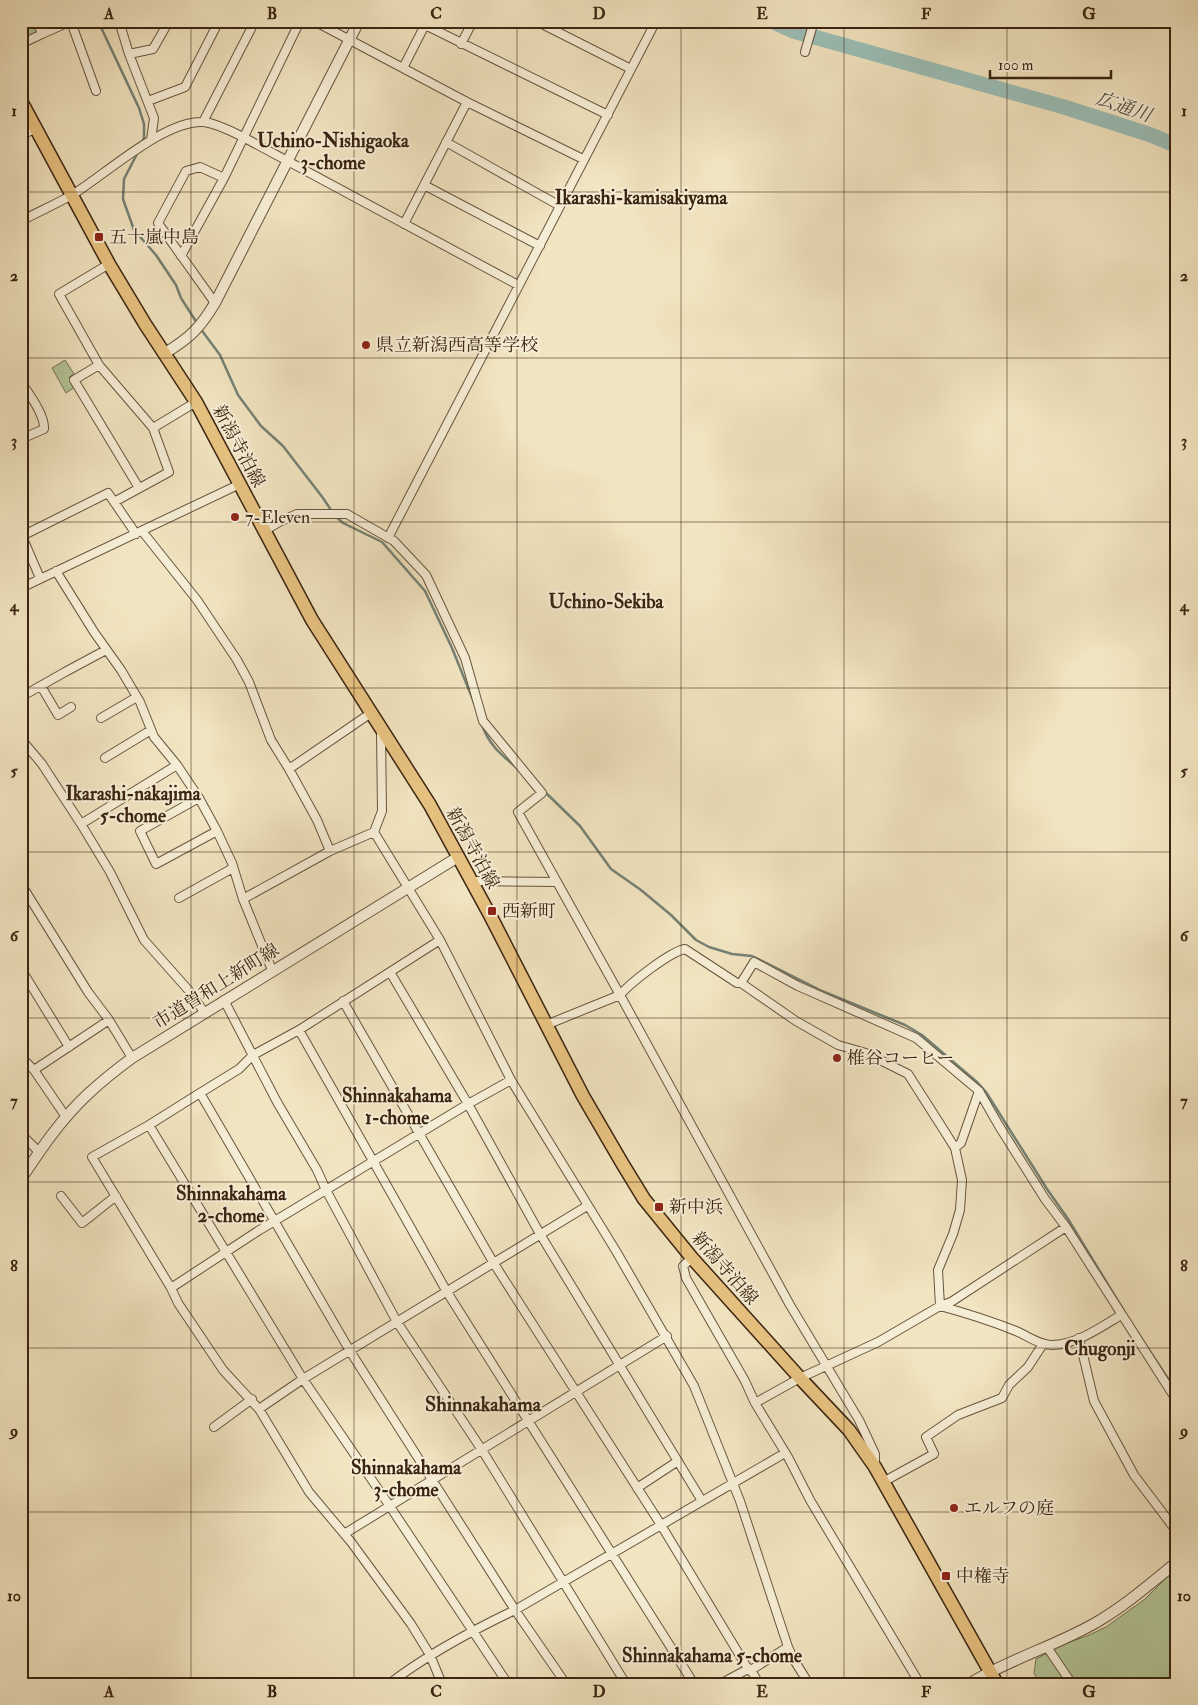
<svg xmlns="http://www.w3.org/2000/svg" width="1198" height="1705" font-family="'IM FELL Double Pica','Noto Serif JP',serif">
	<style>
		.green { fill: #b3c597; stroke: #777554 }
		.lines { fill: none; stroke-linecap: round; stroke-linejoin: round }
		.stream { stroke: #758174; stroke-width: 2.5 }
		.river { stroke: #9bbeb6; stroke-width: 15 }
		.minor-casing { stroke: #68553e; stroke-width: 10 }
		.tertiary-casing { stroke: #68553e; stroke-width: 12 }
		.primary-casing { stroke: #3b2512; stroke-width: 15 }
		.minor { stroke: #f6edd6; stroke-width: 8 }
		.tertiary { stroke: #f6edd6; stroke-width: 10 }
		.primary { stroke: #e8c280; stroke-width: 12 }
		.grid { fill: none; stroke: #3b2512; stroke-width: 1; stroke-opacity: 0.55 }
		.poi-dot { fill: #8f2418; stroke: #f6edd6; stroke-width: 2 }
		.labels { text-anchor: middle; stroke-width: 4; stroke-linejoin: round; paint-order: stroke }
		.poi-label { font-size: 18px; fill: #3b2512; stroke: #f6edd6; text-anchor: start }
		.street-label { font-size: 18px; fill: #3b2512; stroke: #f6edd6 }
		.water-label { font-size: 19px; font-style: italic; fill: #585343; stroke: #f6edd6 }
		.neighbourhood-label { font-size: 19px; font-weight: bold; fill: #3b2512; stroke: #f6edd6 }
		.quarter-label { font-size: 20px; font-weight: bold; fill: #3b2512; stroke: #f6edd6 }
		.neatline { fill: none; stroke: #3b2512; stroke-width: 2 }
		.grid-label { font-size: 16px; text-anchor: middle; font-weight: bold; fill: #3b2512 }
	</style>
	<rect width="100%" height="100%" fill="#f1e4c0"/>
	<filter id="stains"><feTurbulence type="fractalNoise" baseFrequency=".004" numOctaves="4"/><feColorMatrix values="0 0 0 0 .2 0 0 0 0 .09 0 0 0 0 .02 0 0 0 .5 -.17"/></filter>
	<radialGradient id="worn" r=".72"><stop offset=".6" stop-color="#630" stop-opacity="0"/><stop offset="1" stop-color="#630" stop-opacity=".3"/></radialGradient>
	<path class="green" d="M34 24 36 32 31 37 21 40V32Z
		M65 360 74 374 69 377 75 387 66 393 52 368Z
		M1177 1567V1684H1040L1034 1673 1036 1659 1064 1644 1087 1636 1106 1627 1145 1599Z"/>
	<g class="lines">
		<path class="stream" d="M98 21 139 108 144 124V138L142 142
			M138 152 124 179 123 199 134 230 156 255 176 285 181 298 197 323
			M200 328 220 355 238 395 261 426 283 446 323 498 335 516 343 523 382 542 425 591 452 648 475 705
			M481 722C488 744 500 754 517 768
			M544 791 580 826 611 869 641 890 671 915 696 940 709 947 732 954 752 956 822 991 905 1025 922 1035 978 1083 986 1092 1047 1189 1068 1219 1124 1311
			M1135 1329 1177 1392"/>
		<path class="river" d="M771 21 793 31 1064 107 1151 135 1177 146"/>
		<g class="minor-casing">
			<path id="minor" d="M119 21 129 54 154 118 151 140
				M314 21 467 102 583 159
				M536 21 631 69
				M71 22 96 91
				M425 25 608 115
				M42 34 71 21
				M21 44 42 34 37 21
				M461 44 473 21
				M805 52 814 21
				M129 54 153 49 169 21
				M403 68 427 21
				M148 101 185 87 219 21
				M203 122 255 21
				M21 136 37 127
				M446 142 560 206
				M424 185 540 246
				M21 221C38 212 56 204 72 195 105 175 165 119 204 122 218 124 231 131 243 137L518 285
				M404 224 467 102
				M181 256 224 178 300 21
				M215 303 158 223 186 171 200 167 224 178
				M99 365 59 294 109 264
				M21 382C29 394 45 415 44 429L21 439
				M153 428 196 402
				M114 502 169 472 153 428 99 365 74 380 139 488
				M142 531 197 600 237 660 249 682 271 740 289 769 317 820 330 851
				M264 531 281 521 297 514H347L394 541 426 575 465 658 483 721 542 793 518 812 620 995 790 1305 859 1420 875 1454V1465
				M21 534 40 578
				M22 536 108 493 136 534
				M388 538 656 21
				M56 571 94 632 121 670 140 702 154 737 177 765 199 798 217 831 232 863 243 899 272 970
				M21 588 240 484
				M41 686 58 715 71 707
				M21 697 65 672 106 650
				M101 718 137 697
				M21 739 42 764 81 824 110 872 144 940 191 993 204 1012
				M105 758 151 730
				M289 769 371 713
				M199 798 140 831 156 864 217 831
				M81 824 177 765
				M374 832 440 940 511 1080 616 1251 694 1386 740 1501 788 1647 794 1660 809 1684
				M472 881 557 882
				M21 884 88 992 109 1020 132 1058
				M179 898 233 868
				M243 899 330 851 374 832 382 811 381 732
				M440 940 299 1030 253 1055 239 1069 200 1093 149 1125 92 1157 171 1288 178 1303 223 1370 259 1409 309 1492 351 1542 411 1624 430 1655 442 1684
				M21 969 69 1047
				M390 972 468 1104 540 1234 702 1501
				M741 983 754 962 798 986 916 1038 979 1091 999 1126 1045 1199 1066 1227 1177 1401
				M224 1000 277 1102 317 1170 326 1190 397 1322 482 1450 626 1684
				M343 1001 493 1262 661 1525 748 1669 720 1684
				M546 1025 620 995C631 982 670 952 685 949L737 983H741L796 1021 838 1045 866 1053 908 1074 945 1132 955 1148 962 1180 960 1210 953 1234 938 1270 940 1306
				M299 1030 447 1292 694 1684
				M21 1057 34 1070 66 1117
				M34 1070 109 1020
				M200 1093 350 1351 515 1610 566 1684
				M149 1125 303 1379 389 1505 508 1684
				M21 1134 39 1152
				M955 1148 961 1143 979 1091
				M61 1196 82 1223 116 1196
				M692 1258 683 1266 686 1278 745 1381 755 1403 788 1457 810 1500 920 1684
				M171 1288 258 1231 468 1104 511 1080
				M940 1306C966 1313 991 1321 1016 1331 1028 1336 1039 1345 1052 1345 1076 1345 1101 1327 1121 1315
				M1079 1338 1094 1401 1134 1475 1177 1532
				M755 1403 800 1378 878 1342 940 1306 951 1302 1066 1227
				M259 1409 303 1379 587 1206
				M214 1427 252 1399
				M883 1482 934 1454 926 1437 958 1415 1002 1398 1009 1385 1028 1367 1043 1344
				M637 1488 678 1461
				M344 1534 667 1336
				M1047 1647 1072 1684
				M389 1684C428 1654 471 1631 515 1610L785 1453
				M759 1684 751 1670 788 1647"/>
		</g>
		<g class="tertiary-casing">
			<path id="tertiary" d="M165 353C190 338 200 328 215 303L359 21
				M21 1179C41 1149 61 1119 88 1094 102 1081 117 1069 132 1058L458 857
				M748 1669 751 1670
				M969 1684C1009 1659 1056 1646 1097 1622 1126 1605 1151 1583 1177 1562"/>
		</g>
		<g class="primary-casing">
			<path id="primary" d="M21 101 109 264 145 324 196 402 312 620 430 805 491 917 583 1096 622 1163 644 1199 692 1258 800 1378 849 1430 875 1467 997 1684"/>
		</g>
		<use href="#minor" class="minor"/>
		<use href="#tertiary" class="tertiary"/>
		<use href="#primary" class="primary"/>
	</g>
	<path class="grid" d="M191 21V1684M354 21V1684M517 21V1684M681 21V1684M844 21V1684M1007 21V1684M21 192H1177M21 358H1177M21 522H1177M21 688H1177M21 852H1177M21 1018H1177M21 1182H1177M21 1348H1177M21 1512H1177"/>
	<g class="poi-dot">
		<rect x="94" y="232" width="10" height="10" rx="2.5"/>
		<circle cx="366" cy="345" r="5"/>
		<circle cx="235" cy="517" r="5"/>
		<rect x="487" y="906" width="10" height="10" rx="2.5"/>
		<circle cx="837" cy="1058" r="5"/>
		<rect x="654" y="1202" width="10" height="10" rx="2.5"/>
		<circle cx="954" cy="1508" r="5"/>
		<rect x="941" y="1571" width="10" height="10" rx="2.5"/>
	</g>
	<g class="labels">
		<g class="poi-label">
			<text x="109" y="243">五十嵐中島</text>
			<text x="376" y="351">県立新潟西高等学校</text>
			<text x="245" y="523">7-Eleven</text>
			<text x="502" y="917">西新町</text>
			<text x="847" y="1064">椎谷コーヒー</text>
			<text x="669" y="1213">新中浜</text>
			<text x="964" y="1514">エルフの庭</text>
			<text x="956" y="1582">中権寺</text>
		</g>
		<g class="street-label">
			<text transform="translate(239 446) rotate(62)" y="6">新潟寺泊線</text>
			<text transform="translate(473 848) rotate(61)" y="6">新潟寺泊線</text>
			<text transform="translate(216 986) rotate(-32)" y="6">市道曽和上新町線</text>
			<text transform="translate(725 1268) rotate(49)" y="6">新潟寺泊線</text>
		</g>
		<g class="water-label">
			<text transform="translate(1124 106) rotate(19)" y="7">広通川</text>
		</g>
		<g class="neighbourhood-label">
			<text x="333" y="147">Uchino-Nishigaoka<tspan x="333" dy="22">3-chome</tspan></text>
			<text x="641" y="204">Ikarashi-kamisakiyama</text>
			<text x="606" y="608">Uchino-Sekiba</text>
			<text x="133" y="800">Ikarashi-nakajima<tspan x="133" dy="22">5-chome</tspan></text>
			<text x="397" y="1102">Shinnakahama<tspan x="397" dy="22">1-chome</tspan></text>
			<text x="231" y="1200">Shinnakahama<tspan x="231" dy="22">2-chome</tspan></text>
			<text x="1100" y="1355">Chugonji</text>
			<text x="406" y="1474">Shinnakahama<tspan x="406" dy="22">3-chome</tspan></text>
			<text x="712" y="1662">Shinnakahama 5-chome</text>
		</g>
		<g class="quarter-label">
			<text x="483" y="1411">Shinnakahama</text>
		</g>
	</g>
	<rect width="1198" height="1705" fill="none" stroke="#f1e4c0" stroke-width="55"/>
	<path d="M990 70v8h121v-8" fill="none" stroke="#3b2512" stroke-width="2.5"/>
	<text x="998" y="70" font-size="15" fill="#3b2512" stroke="#f6edd6" stroke-width="4" paint-order="stroke">100 m</text>
	<rect x="28" y="28" width="1142" height="1650" class="neatline"/>
	<g class="grid-label">
		<text x="109" y="19">A</text>
		<text x="272" y="19">B</text>
		<text x="436" y="19">C</text>
		<text x="599" y="19">D</text>
		<text x="762" y="19">E</text>
		<text x="926" y="19">F</text>
		<text x="1089" y="19">G</text>
		<text x="14" y="116">1</text>
		<text x="1184" y="116">1</text>
		<text x="14" y="281">2</text>
		<text x="1184" y="281">2</text>
		<text x="14" y="446">3</text>
		<text x="1184" y="446">3</text>
		<text x="14" y="611">4</text>
		<text x="1184" y="611">4</text>
		<text x="14" y="776">5</text>
		<text x="1184" y="776">5</text>
		<text x="14" y="941">6</text>
		<text x="1184" y="941">6</text>
		<text x="14" y="1106">7</text>
		<text x="1184" y="1106">7</text>
		<text x="14" y="1271">8</text>
		<text x="1184" y="1271">8</text>
		<text x="14" y="1436">9</text>
		<text x="1184" y="1436">9</text>
		<text x="14" y="1601">10</text>
		<text x="1184" y="1601">10</text>
		<text x="109" y="1697">A</text>
		<text x="272" y="1697">B</text>
		<text x="436" y="1697">C</text>
		<text x="599" y="1697">D</text>
		<text x="762" y="1697">E</text>
		<text x="926" y="1697">F</text>
		<text x="1089" y="1697">G</text>
	</g>
	<rect width="100%" height="100%" filter="url(#stains)"/>
	<rect width="100%" height="100%" fill="url(#worn)"/>
</svg>
